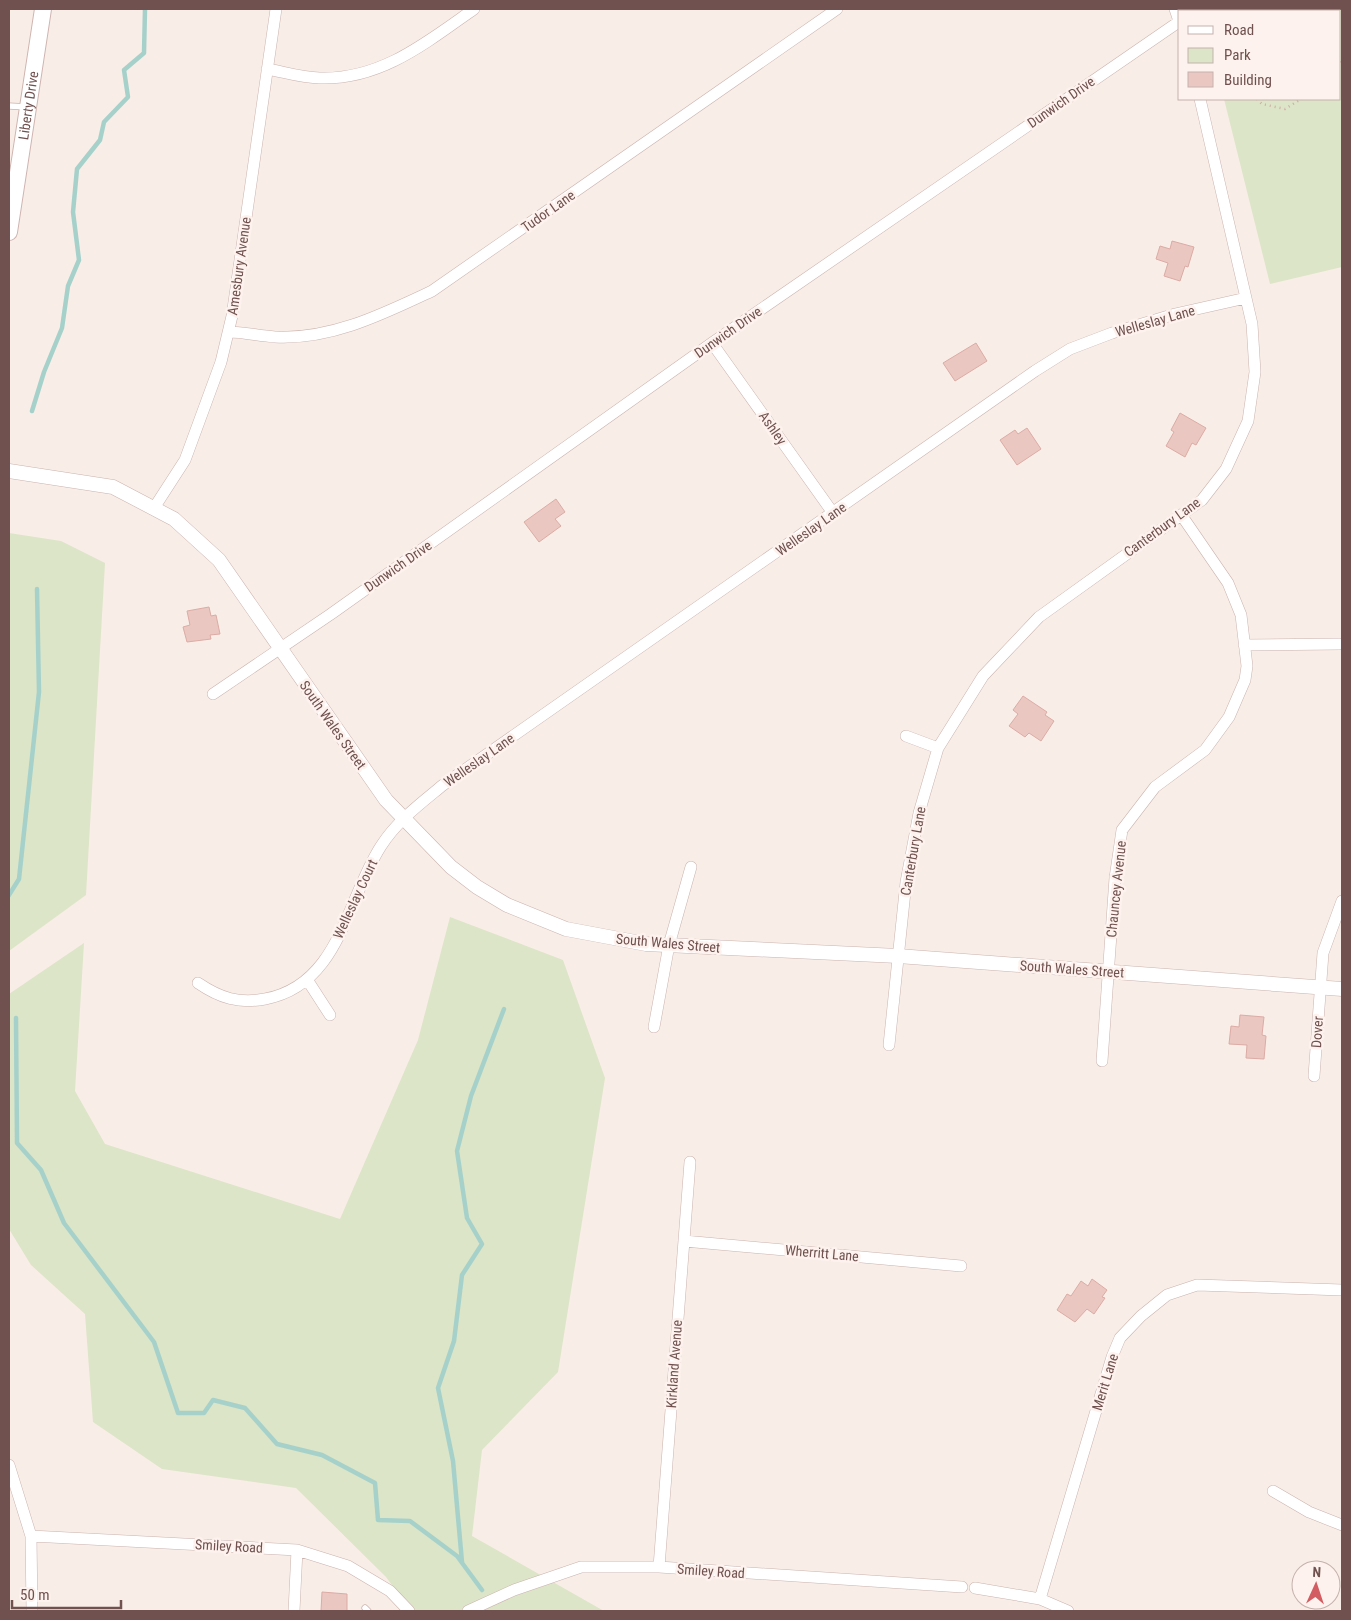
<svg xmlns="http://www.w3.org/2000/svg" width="1351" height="1620" font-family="'Roboto Condensed',sans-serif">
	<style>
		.green { fill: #dce5c7 }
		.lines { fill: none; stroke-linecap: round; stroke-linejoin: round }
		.stream { stroke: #a6d1cb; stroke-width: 4.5 }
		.building { fill: #ebc7c2; stroke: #dcaba5 }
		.service-casing { stroke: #cab3af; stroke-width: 7 }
		.minor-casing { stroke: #cab3af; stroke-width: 12 }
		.tertiary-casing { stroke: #cab3af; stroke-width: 15 }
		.secondary-casing { stroke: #ceb4b0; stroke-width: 18 }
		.path { stroke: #d0aaa6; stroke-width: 2.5; stroke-dasharray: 1 4; stroke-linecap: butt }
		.service { stroke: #fff; stroke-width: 5.5 }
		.minor { stroke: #fff; stroke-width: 11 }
		.tertiary { stroke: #fff; stroke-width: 14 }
		.secondary { stroke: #fff; stroke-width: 16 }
		.labels { text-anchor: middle; stroke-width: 5; stroke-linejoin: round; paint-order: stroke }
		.street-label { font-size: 14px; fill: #70514f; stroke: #fdf2ed }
	</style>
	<rect width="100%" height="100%" fill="#f9ede7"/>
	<path class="green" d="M1226 9H1342V267L1270 284 1224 99H1340V11H1223Z
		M9 533 61 541 105 563 86 895 9 951Z
		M450 917 563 960 605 1078 558 1372 482 1450 472 1536 604 1611H411L386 1577 296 1488 162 1469 93 1422 85 1314 31 1265 9 1229V994L84 943 75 1091 105 1144 340 1219 418 1040Z"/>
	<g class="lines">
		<path class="stream" d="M32 411 44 372 62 328 68 286 79 260 73 212 77 169 100 140 104 122 128 97 124 70 144 53 145 9
			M9 895 19 879 39 692 37 589
			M16 1018 17 1143 41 1170 64 1223 154 1342 178 1413H204L213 1400 245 1408 277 1444 322 1455 375 1483 378 1520 410 1521 457 1556 482 1590
			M462 1562 453 1461 438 1388 454 1341 462 1275 482 1244 467 1218 457 1151 471 1096 504 1009"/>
	</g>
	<path class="building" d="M1172 241 1194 247 1188 267 1185 266 1180 281 1164 276 1168 263 1156 259 1160 246 1170 249Z
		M976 343 987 361 955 381 943 363Z
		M1180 413 1206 428 1196 445 1192 443 1185 457 1166 446 1174 432 1171 430Z
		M1027 428 1041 449 1017 465 1000 440 1015 430 1018 434Z
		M556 499 565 512 555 519 561 526 539 542 524 522Z
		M209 607 211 616 216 615 220 634 210 635 211 639 187 642 183 627 190 625 187 611Z
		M1023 696 1047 712 1045 715 1054 721 1041 741 1029 733 1025 737 1009 726 1018 714 1013 710Z
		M1240 1015 1264 1017 1262 1035 1266 1036 1264 1059 1246 1058 1247 1045 1229 1044 1231 1026 1239 1027Z
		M1092 1279 1107 1290 1102 1297 1105 1298 1094 1314 1087 1309 1075 1322 1057 1310 1067 1294 1071 1296 1081 1281 1088 1286Z
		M322 1592 347 1594V1611H321Z"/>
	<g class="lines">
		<g class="service-casing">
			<path id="service" d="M9 106 27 107
				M365 1608 368 1611"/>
		</g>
		<g class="minor-casing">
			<path id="minor" d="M1175 9 1180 24
				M1193 11 1196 9
				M267 69C284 72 302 78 320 78 381 80 427 42 474 9
				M229 332C244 332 259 336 275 337 331 340 383 314 432 291L837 9
				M712 343 833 513
				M154 508 185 460 221 362 232 316 276 9
				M1244 645 1340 644
				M213 694 331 614 712 343 1180 21
				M906 736 938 748
				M308 981 330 1015
				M198 983C220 998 239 1004 265 999 340 985 346 900 381 846 397 821 420 804 443 785L1035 371 1070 349 1112 333 1175 314 1246 298
				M654 1027 669 945 691 867
				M889 1045 906 882 919 813 938 748 983 676 1039 617 1202 500 1226 469 1248 421 1255 372 1252 324 1200 99
				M1102 1061 1115 878 1122 830 1155 787 1205 750 1229 717 1245 680 1247 666 1241 615 1228 583 1182 516
				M1314 1076 1323 953 1342 901
				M684 1241 961 1266
				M9 1465 31 1536 32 1611
				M1273 1491 1309 1512 1342 1525
				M31 1536 297 1550 348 1566 390 1591 409 1611
				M659 1567 690 1162
				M975 1588 1040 1599 1068 1611
				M1040 1599 1112 1357 1120 1338 1141 1316 1167 1295 1197 1285 1342 1290
				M294 1611 297 1550
				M468 1611 514 1590 581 1567H659L962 1587"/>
		</g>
		<g class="tertiary-casing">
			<path id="tertiary" d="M9 471 113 487 174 519 219 560 386 800 451 867 477 887 507 905 566 929 646 944 898 956 1342 989"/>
		</g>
		<g class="secondary-casing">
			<g id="secondary">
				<path id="s1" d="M9 232 43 9"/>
			</g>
		</g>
		<path class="path" d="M1337 9 1342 11
			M1255 11 1257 9
			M1340 62 1342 60
			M1257 99 1262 104 1285 109 1301 99"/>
		<use href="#service" class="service"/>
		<use href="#minor" class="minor"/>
		<use href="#tertiary" class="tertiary"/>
		<use href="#secondary" class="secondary"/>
	</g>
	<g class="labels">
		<g class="street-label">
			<text transform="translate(1061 102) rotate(-35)" y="5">Dunwich Drive</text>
			<text dy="5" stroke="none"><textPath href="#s1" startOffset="128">Liberty Drive</textPath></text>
			<text transform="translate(548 211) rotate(-35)" y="5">Tudor Lane</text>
			<text transform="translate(239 266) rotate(-82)" y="5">Amesbury Avenue</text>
			<text transform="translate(1155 321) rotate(-16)" y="5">Welleslay Lane</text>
			<text transform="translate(728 332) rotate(-35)" y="5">Dunwich Drive</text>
			<text transform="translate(773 428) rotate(55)" y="5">Ashley</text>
			<text transform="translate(1162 527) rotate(-36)" y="5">Canterbury Lane</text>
			<text transform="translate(811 529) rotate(-35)" y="5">Welleslay Lane</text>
			<text transform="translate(398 566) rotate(-35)" y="5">Dunwich Drive</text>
			<text transform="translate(333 725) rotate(55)" y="5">South Wales Street</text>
			<text transform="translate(479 760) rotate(-35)" y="5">Welleslay Lane</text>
			<text transform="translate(913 851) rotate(-80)" y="5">Canterbury Lane</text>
			<text transform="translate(1116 889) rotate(-84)" y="5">Chauncey Avenue</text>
			<text transform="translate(355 899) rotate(-65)" y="5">Welleslay Court</text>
			<text transform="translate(668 943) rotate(5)" y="5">South Wales Street</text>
			<text transform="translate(1072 969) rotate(4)" y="5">South Wales Street</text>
			<text transform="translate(1317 1032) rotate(-86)" y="5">Dover</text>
			<text transform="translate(822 1253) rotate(5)" y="5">Wherritt Lane</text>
			<text transform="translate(674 1364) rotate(-86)" y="5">Kirkland Avenue</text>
			<text transform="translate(1105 1382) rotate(-73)" y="5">Merit Lane</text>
			<text transform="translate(229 1546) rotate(3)" y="5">Smiley Road</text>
			<text transform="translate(711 1571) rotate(4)" y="5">Smiley Road</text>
		</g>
	</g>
	<rect width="1351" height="1620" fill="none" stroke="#70514f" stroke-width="20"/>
	<rect x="1178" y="10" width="162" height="90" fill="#fdf2ed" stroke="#c5b2ae"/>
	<rect x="1188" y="26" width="25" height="8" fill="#ffffff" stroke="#c5b2ae"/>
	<text x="1224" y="35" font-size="15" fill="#70514f">Road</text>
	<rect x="1188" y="48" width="25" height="15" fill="#dce5c7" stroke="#c5b2ae"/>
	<text x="1224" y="60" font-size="15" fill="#70514f">Park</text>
	<rect x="1188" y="72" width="25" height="15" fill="#ebc7c2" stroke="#c5b2ae"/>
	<text x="1224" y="85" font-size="15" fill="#70514f">Building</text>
	<g transform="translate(1316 1585) rotate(3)"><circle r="24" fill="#fdf2ed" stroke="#c5b2ae"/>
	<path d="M0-4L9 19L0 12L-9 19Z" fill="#d35c63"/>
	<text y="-8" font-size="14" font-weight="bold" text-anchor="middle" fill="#70514f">N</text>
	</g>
	<path d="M12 1600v8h109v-8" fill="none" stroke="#70514f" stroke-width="2.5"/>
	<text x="20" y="1600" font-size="15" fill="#70514f" stroke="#fdf2ed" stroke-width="4" paint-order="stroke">50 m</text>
</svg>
